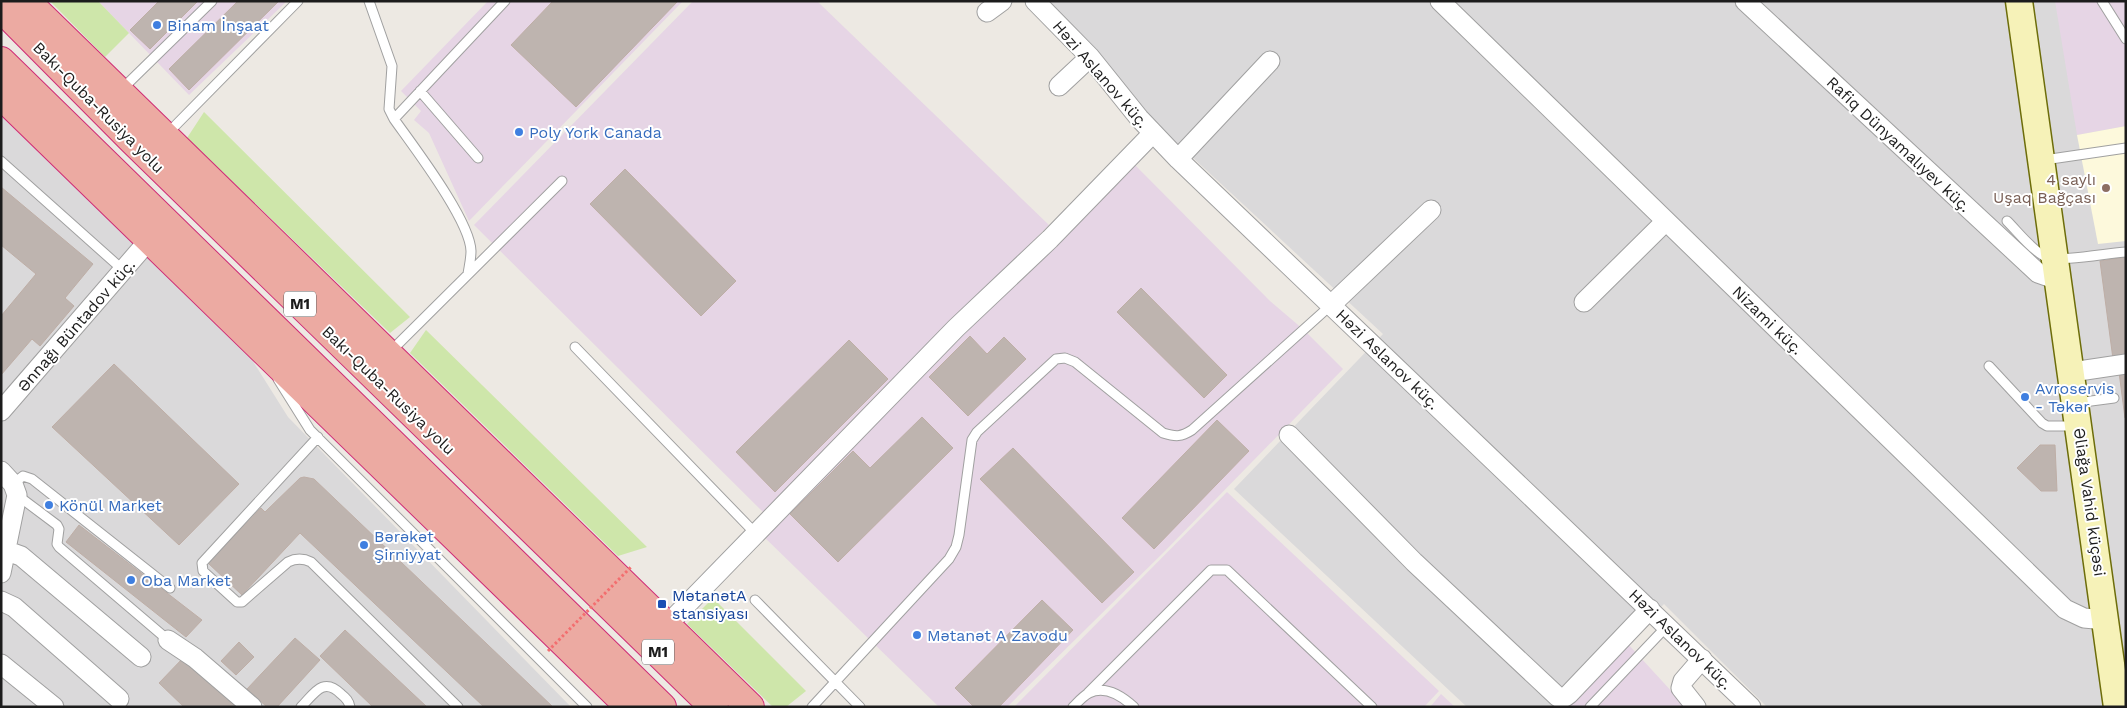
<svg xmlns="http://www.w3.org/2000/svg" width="2127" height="708" font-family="'Work Sans',sans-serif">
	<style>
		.residential { fill: #dad9da }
		.industrial { fill: #e6d5e5 }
		.education { fill: #fdf9dc }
		.grass { fill: #cee6aa }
		.building { fill: #beb4af; stroke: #beaea6 }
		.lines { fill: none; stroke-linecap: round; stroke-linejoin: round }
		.service-casing { stroke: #a0a0a0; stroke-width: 11 }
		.minor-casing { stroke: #a0a0a0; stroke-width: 21 }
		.secondary-casing { stroke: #6d6d0a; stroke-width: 29 }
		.trunk-casing { stroke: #cf2c76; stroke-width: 30 }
		.service { stroke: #fff; stroke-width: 9 }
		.minor { stroke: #fff; stroke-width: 19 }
		.secondary { stroke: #f6f2b8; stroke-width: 26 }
		.trunk { stroke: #ecaaa2; stroke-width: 28 }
		.path-bridge { stroke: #f36e6f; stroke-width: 3; stroke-dasharray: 2.5 2.5; stroke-linecap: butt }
		.shop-dot { fill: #3f7fe0; stroke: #fff; stroke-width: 2 }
		.education-dot { fill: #8d6e63; stroke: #fff; stroke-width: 2 }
		.transit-dot { fill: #1a4fb4; stroke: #fff; stroke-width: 2 }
		.labels { text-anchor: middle; stroke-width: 4; stroke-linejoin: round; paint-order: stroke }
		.shield { fill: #fff; stroke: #606060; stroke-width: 1 }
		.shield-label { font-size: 15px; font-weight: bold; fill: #1c1c1c }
		.shop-label { font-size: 16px; fill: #366cbe; stroke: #fff; text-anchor: start }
		.street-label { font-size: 16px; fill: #1c1c1c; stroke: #fff }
		.education-label { font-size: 16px; fill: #785e54; stroke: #fff; text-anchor: end }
		.transit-label { font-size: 16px; fill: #164399; stroke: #fff; text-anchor: start }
	</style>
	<rect width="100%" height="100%" fill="#ede9e3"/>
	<path class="residential" d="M1044 1H2126V707H1767L1664 604 1562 707H1467L1234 489 1383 334 1150 118Z
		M1 116 249 355 288 417 571 707H1Z"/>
	<path class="industrial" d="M98 1H287L189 95Z
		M488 1H683L469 221 429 133 414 120 421 111 401 91Z
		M693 1H817L1049 225 765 514 474 225Z
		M2055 1H2126V126L2077 135Z
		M1135 165 1270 301 1304 330 1343 369 1165 551 1007 707H939L761 534 998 295Z
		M1227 492 1439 691 1424 707H1014Z
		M1628 644 1686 707H1569Z
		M1441 694 1455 707H1430Z"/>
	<path class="education" d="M2126 126V241L2098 244 2077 135Z"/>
	<path class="grass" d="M50 1H98L129 33 105 57Z
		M204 112 410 317 390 333 187 138Z
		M426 330 647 547 618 556 410 353Z
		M713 598 806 691 786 707H773L687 624Z"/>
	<path class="building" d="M159 1H198L150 49 130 30Z
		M238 1H279L189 90 169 69Z
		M553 1H678L576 107 511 45Z
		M625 169 736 281 701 316 590 204Z
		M1 187 93 264 65 298 74 306 40 346 32 339 1 375V316L36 274 1 245Z
		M2126 257V357L2113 359 2100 261Z
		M1141 288 1227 375 1204 398 1117 312Z
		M970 336 987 354 1004 337 1026 359 968 416 929 377Z
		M849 340 888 379 775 492 736 452Z
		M114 364 239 484 179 545 52 427Z
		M2126 371V418H2125L2119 372Z
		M922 417 953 448 838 562 790 514 853 451 870 468Z
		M1217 420 1249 451 1154 549 1122 518Z
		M2040 445H2055L2057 491H2041L2017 468Z
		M1013 448 1134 572 1102 603 980 479Z
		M304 477 314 479 553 707H484L300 533 242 595 208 563 261 508 265 512 300 478Z
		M79 525 202 620 186 637 66 542Z
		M1042 600 1073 630 999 707H974L955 688Z
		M345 630 427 707H373L320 656Z
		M295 638 320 660 277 707H267L247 689Z
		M239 642 254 657 236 675 221 661Z
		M184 657 237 707H184L159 683Z"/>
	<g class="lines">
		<g class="service-casing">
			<path id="service" d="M369 1 392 66 389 109 394 119
				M2102 1 2126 39
				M121 90 212 1
				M420 91 478 158
				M167 134 298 1
				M2044 160 2126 148
				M1 161 123 270
				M2007 221C2018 232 2031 249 2044 256 2059 263 2107 253 2126 252
				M468 274C469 267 471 259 471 251 470 220 413 146 394 119L505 1
				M575 347 755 533
				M391 351 562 181
				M1989 366 2042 423 2047 426H2076
				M278 379 310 430 587 707
				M2076 403 2114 398
				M318 437 202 563 203 571 237 602H242L288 562C296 558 303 558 311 562L458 707
				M13 484 23 476 32 479 170 588
				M17 495 57 525 59 529 57 544 59 547 168 640
				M755 600 860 707
				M1088 693 1211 570H1227L1372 707
				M301 707C314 694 323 676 341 694 346 698 349 701 350 707
				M812 707 949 559 956 547 959 535 972 440 977 432 1056 359 1065 358 1075 362 1163 433C1176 437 1181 437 1192 430L1331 305
				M1073 707C1077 703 1083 696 1089 693 1105 685 1122 696 1134 707
				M1590 707 1668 625"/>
		</g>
		<g class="minor-casing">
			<path id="minor" d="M1035 1 1090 57 1139 118 1178 159 1751 707
				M1440 1 2065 609 2084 618 2106 620
				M1745 1 2038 273 2058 280
				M987 12 1002 1
				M1059 86 1090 57
				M1178 159 1270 61
				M1584 302 1666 221
				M1331 305 1431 210
				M2072 372 2126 364
				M1 411 150 239
				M1289 435 1414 562 1558 697H1565L1569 694 1650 609
				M1 471 13 484 17 495 1 573
				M7 551 21 556 141 657
				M1 601 14 607 119 699
				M667 625 956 328 1050 239 1153 133
				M168 640 195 658 252 707
				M1 664 54 707
				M1696 707 1681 688 1683 681 1702 659"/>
		</g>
		<g class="secondary-casing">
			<path id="secondary" d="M2019 1 2117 707"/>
		</g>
		<g class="trunk-casing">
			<path id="trunk" d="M26 1 750 707
				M1 8 132 140 714 707
				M1 61 662 707
				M1 95 630 707"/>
		</g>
		<use href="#service" class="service"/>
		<use href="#minor" class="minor"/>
		<use href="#secondary" class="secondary"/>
		<use href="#trunk" class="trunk"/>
		<path class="path-bridge" d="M548 651 632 566"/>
	</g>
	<g class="shop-dot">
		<circle cx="157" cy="25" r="5"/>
		<circle cx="519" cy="132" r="5"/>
		<circle cx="2025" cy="397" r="5"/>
		<circle cx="49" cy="505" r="5"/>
		<circle cx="364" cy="545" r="5"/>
		<circle cx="131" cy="580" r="5"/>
		<circle cx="917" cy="635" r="5"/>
	</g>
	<circle class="education-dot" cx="2106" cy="188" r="5"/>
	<rect class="transit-dot" x="657" y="599" width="10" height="10" rx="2.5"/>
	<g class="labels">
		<g class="shield">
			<rect x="284" y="291.5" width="32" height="25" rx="4"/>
			<rect x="642" y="639.5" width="32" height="25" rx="4"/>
		</g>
		<g class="shield-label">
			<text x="300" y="309">M1</text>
			<text x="658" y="657">M1</text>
		</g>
		<g class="shop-label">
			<text x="167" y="31">Binam İnşaat</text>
			<text x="529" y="138">Poly York Canada</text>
			<text x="2035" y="394">Avroservis<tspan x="2035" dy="18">- Təkər</tspan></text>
			<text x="59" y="511">Könül Market</text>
			<text x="374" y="542">Bərəkət<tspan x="374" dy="18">Şirniyyat</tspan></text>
			<text x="141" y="586">Oba Market</text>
			<text x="927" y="641">Mətanət A Zavodu</text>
		</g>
		<g class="street-label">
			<text transform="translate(1101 74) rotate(49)" y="6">Həzi Aslanov küç.</text>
			<text transform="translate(99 107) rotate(45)" y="6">Bakı-Quba-Rusiya yolu</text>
			<text transform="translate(1899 144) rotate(43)" y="6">Rafiq Dünyamalıyev küç.</text>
			<text transform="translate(1768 320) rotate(44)" y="6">Nizami küç.</text>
			<text transform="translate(76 325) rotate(-49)" y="6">Ənnağı Büntadov küç.</text>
			<text transform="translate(1388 359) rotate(44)" y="6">Həzi Aslanov küç.</text>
			<text transform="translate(389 390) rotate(44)" y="6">Bakı-Quba-Rusiya yolu</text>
			<text transform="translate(2090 502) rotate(82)" y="6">Əliağa Vahid küçəsi</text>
			<text transform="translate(1681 639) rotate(44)" y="6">Həzi Aslanov küç.</text>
		</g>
		<g class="education-label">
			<text x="2096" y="185">4 saylı<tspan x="2096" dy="18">Uşaq Bağçası</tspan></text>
		</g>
		<g class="transit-label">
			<text x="672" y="601">MətanətA<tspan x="672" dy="18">stansiyası</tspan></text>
		</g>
	</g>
	<rect width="2127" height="708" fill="none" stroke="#1c1c1c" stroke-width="5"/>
</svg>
